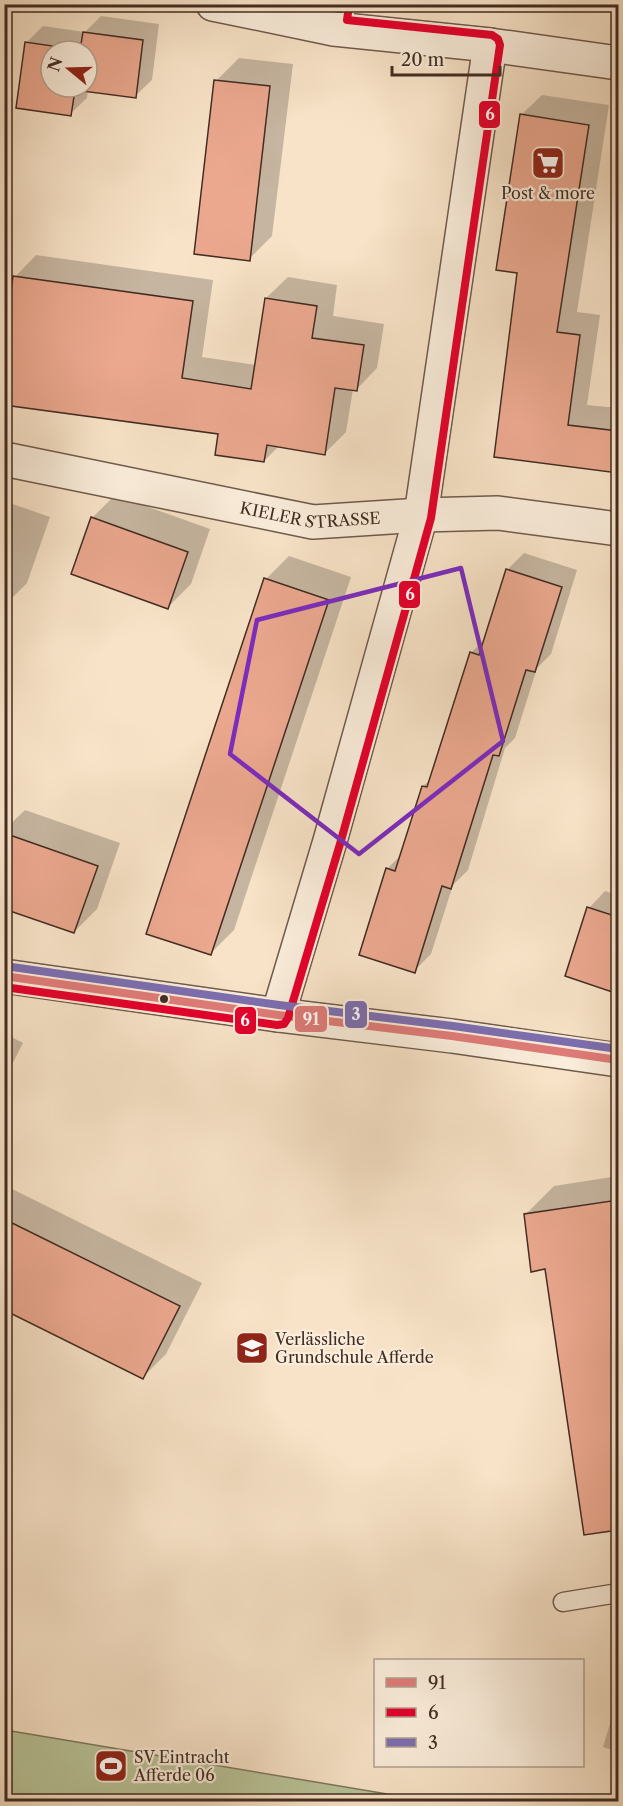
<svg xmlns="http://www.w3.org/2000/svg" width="623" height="1806" font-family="'Libre Caslon Text',serif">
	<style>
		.green { fill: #b9c499; stroke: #7e785e; stroke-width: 1.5 }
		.shadow { fill: #0003; fill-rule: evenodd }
		.building { fill: #eba88f; stroke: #422c22; stroke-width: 1.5; fill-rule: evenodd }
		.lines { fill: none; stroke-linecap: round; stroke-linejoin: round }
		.lane-casing { stroke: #705a4c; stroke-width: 21 }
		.street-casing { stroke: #705a4c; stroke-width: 36 }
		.lane { stroke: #faeddb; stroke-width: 18 }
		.street { stroke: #faeddb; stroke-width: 33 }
		.bus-1-casing { stroke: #faeddb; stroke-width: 12 }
		.bus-2-casing { stroke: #faeddb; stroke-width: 12 }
		.bus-3-casing { stroke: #faeddb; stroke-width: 12 }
		.bus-1 { stroke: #df7b78; stroke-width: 8 }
		.bus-2 { stroke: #e4002b; stroke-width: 8 }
		.bus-3 { stroke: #7c6eb0; stroke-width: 8 }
		.marked { fill: none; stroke: #7b2cbf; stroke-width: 4.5; stroke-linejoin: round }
		.bus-dot { fill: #422c22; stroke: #faeddb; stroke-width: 2 }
		.labels { text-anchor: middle; stroke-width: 4.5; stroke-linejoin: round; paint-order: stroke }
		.poi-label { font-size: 16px; fill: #422c22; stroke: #faeddb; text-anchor: start }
		.street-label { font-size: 16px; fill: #422c22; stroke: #faeddb }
		.line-badge { stroke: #faeddb; stroke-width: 2 }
		.badge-label { font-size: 16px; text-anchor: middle; font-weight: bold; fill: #fff }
	</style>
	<rect width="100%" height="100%" fill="#f8e3c8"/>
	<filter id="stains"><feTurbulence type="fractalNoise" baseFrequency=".00333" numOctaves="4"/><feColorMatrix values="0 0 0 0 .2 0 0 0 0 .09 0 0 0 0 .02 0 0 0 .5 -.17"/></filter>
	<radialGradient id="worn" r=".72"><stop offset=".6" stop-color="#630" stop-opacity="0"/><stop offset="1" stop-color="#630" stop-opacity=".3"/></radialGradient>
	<path class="green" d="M5 1730 429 1801H5Z"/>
	<path class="shadow" d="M101 16 159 24 152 80 135 96 88 90 87 98 70 114 18 107 26 43 43 26 85 32ZM51 51H87V87H51Z
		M239 58 293 64 272 236 249 259 216 81Z
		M542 95 609 105 577 312 600 315 587 405 618 408V471L495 455 519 272 521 115Z
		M36 255 213 280 202 357 256 365 266 298 288 277 337 285 333 316 384 324 377 368 356 390 353 389 346 432 325 453 279 446 264 461 219 433 4 403V308L10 309 15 277Z
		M115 495 210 529 191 584 168 607 92 518Z
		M4 501 50 517 27 583 4 606Z
		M524 553 577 570 551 654 537 668 515 738 505 748 468 870 453 885 431 954 414 971 387 869 402 854 423 786 432 778 471 653 486 638 507 570Z
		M289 556 351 577 234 930 211 953 266 579Z
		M25 810 120 843 97 909 74 932 4 907V830Z
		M605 891 618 895V992L567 976 589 908Z
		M4 1033 23 1043 4 1080Z
		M618 1176V1529L585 1534 546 1267 525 1215 554 1186Z
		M4 1185 202 1283 166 1354 143 1377 4 1309Z
		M618 1697V1752L603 1747Z"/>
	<path class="building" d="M83 32 143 40 136 98 75 90 71 116 16 108 25 42 80 50ZM51 51H87V87H51Z
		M214 80 270 86 250 261 194 254Z
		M520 114 589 125 557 332 580 335 568 425 618 431V473L494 457 517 273 496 270Z
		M13 276 193 301 182 378 251 389 265 298 317 306 312 338 364 345 357 391 335 388 325 455 267 445 264 462 215 455 218 434 4 405V342Z
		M91 517 188 552 168 609 71 574Z
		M506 569 562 587 535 672 526 670 499 756 493 755 451 889 442 886 415 973 359 955 386 868 395 871 422 786 427 787 470 652 479 655Z
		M264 578 329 600 211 955 146 934Z
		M4 833 98 866 74 933 4 909Z
		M587 907 618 917V994L565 976Z
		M618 1200V1530L584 1535 545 1269 531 1272 524 1214Z
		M4 1219 180 1306 143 1379 4 1310Z"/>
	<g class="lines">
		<g class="lane-casing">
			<path id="lane" d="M563 1602 618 1593"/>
		</g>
		<g class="street-casing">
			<g id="street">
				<path d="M213 4 334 29 490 45 618 63"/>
				<path id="s1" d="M4 459 313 522 421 515 498 513 618 529"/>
				<path d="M4 976 278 1015 452 1036 618 1060"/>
				<path d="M278 1015 330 841 421 515 490 45"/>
			</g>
		</g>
		<use href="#lane" class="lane"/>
		<use href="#street" class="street"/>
		<g class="bus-1-casing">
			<path id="bus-1" d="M4 976 278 1015 452 1036 618 1060"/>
		</g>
		<g class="bus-2-casing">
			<path id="bus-2" d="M4 987 277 1025 284 1024 288 1018 340 844 431 518 500 45 498 39 492 35 347 20 349 6"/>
		</g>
		<g class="bus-3-casing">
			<path id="bus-3" d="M5 966 279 1005 453 1026 618 1049"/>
		</g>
		<use href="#bus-1" class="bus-1"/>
		<use href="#bus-2" class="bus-2"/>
		<use href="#bus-3" class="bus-3"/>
	</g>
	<path class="marked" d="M461 568 503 741 359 854 230 754 257 620Z"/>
	<defs>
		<g id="supermarket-square" transform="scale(1.725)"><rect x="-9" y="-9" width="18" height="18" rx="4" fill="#8f2418" stroke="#faeddb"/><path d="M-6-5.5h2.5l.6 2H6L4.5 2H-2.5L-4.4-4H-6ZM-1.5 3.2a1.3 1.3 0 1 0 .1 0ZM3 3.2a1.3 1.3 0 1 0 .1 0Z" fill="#fff"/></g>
		<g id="school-square" transform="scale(1.725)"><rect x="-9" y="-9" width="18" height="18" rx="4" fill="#8f2418" stroke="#faeddb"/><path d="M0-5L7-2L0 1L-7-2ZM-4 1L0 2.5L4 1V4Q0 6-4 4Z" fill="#fff"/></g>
		<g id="stadium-square" transform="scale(1.725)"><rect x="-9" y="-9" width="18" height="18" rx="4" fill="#8f2418" stroke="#faeddb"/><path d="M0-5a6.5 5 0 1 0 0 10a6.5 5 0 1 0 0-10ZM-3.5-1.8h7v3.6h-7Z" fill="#fff"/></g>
	</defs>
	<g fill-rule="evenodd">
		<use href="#supermarket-square" x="548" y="163"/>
		<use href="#school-square" x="252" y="1348"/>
		<use href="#stadium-square" x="111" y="1766"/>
	</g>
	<circle class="bus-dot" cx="164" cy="999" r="5"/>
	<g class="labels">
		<g class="poi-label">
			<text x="548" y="199" text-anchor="middle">Post &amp; more</text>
			<text x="275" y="1345">Verlässliche<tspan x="275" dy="18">Grundschule Afferde</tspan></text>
			<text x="134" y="1763">SV Eintracht<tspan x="134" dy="18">Afferde 06</tspan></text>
		</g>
		<g class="street-label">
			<text dy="6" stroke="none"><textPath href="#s1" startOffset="312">KIELER STRASSE</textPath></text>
		</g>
	</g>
	<g class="line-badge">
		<rect x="478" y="100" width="23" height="29" rx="6" fill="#e4002b"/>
		<rect x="398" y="580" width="23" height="29" rx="6" fill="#e4002b"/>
		<rect x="344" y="1000" width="24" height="29" rx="6" fill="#7c6eb0"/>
		<rect x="294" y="1005" width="34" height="28" rx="6" fill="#df7b78"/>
		<rect x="234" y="1006" width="23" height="29" rx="6" fill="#e4002b"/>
	</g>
	<g class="badge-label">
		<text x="490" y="120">6</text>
		<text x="410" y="600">6</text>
		<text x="356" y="1020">3</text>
		<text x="311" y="1025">91</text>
		<text x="245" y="1026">6</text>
	</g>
	<rect width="623" height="1806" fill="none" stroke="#f8e3c8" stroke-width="24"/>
	<rect x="6" y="6" width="611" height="1794" fill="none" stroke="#422c22" stroke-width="3"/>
	<rect x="12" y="12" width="599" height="1782" fill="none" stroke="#422c22" stroke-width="1.5"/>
	<rect x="374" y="1659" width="210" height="108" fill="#faeddb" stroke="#b0a091" stroke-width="1.5"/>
	<rect x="386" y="1678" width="30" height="9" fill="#df7b78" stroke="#b0a091" stroke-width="1.5"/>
	<text x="428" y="1689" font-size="18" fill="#422c22">91</text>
	<rect x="386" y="1708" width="30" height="9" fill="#e4002b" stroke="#b0a091" stroke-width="1.5"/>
	<text x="428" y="1719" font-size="18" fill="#422c22">6</text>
	<rect x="386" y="1738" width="30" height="9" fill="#7c6eb0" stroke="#b0a091" stroke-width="1.5"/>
	<text x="428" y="1749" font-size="18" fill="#422c22">3</text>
	<g transform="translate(69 69) rotate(289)"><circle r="28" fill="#faeddb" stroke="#b0a091" stroke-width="1.5"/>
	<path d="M0-4.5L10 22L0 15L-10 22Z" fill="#8f2418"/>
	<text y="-9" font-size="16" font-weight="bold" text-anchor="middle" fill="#422c22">N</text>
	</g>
	<path d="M392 66v9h108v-9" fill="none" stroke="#422c22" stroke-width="3"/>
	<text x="401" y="66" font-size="18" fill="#422c22" stroke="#faeddb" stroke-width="4.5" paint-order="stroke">20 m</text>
	<rect width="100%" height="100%" filter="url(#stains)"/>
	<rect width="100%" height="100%" fill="url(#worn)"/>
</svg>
